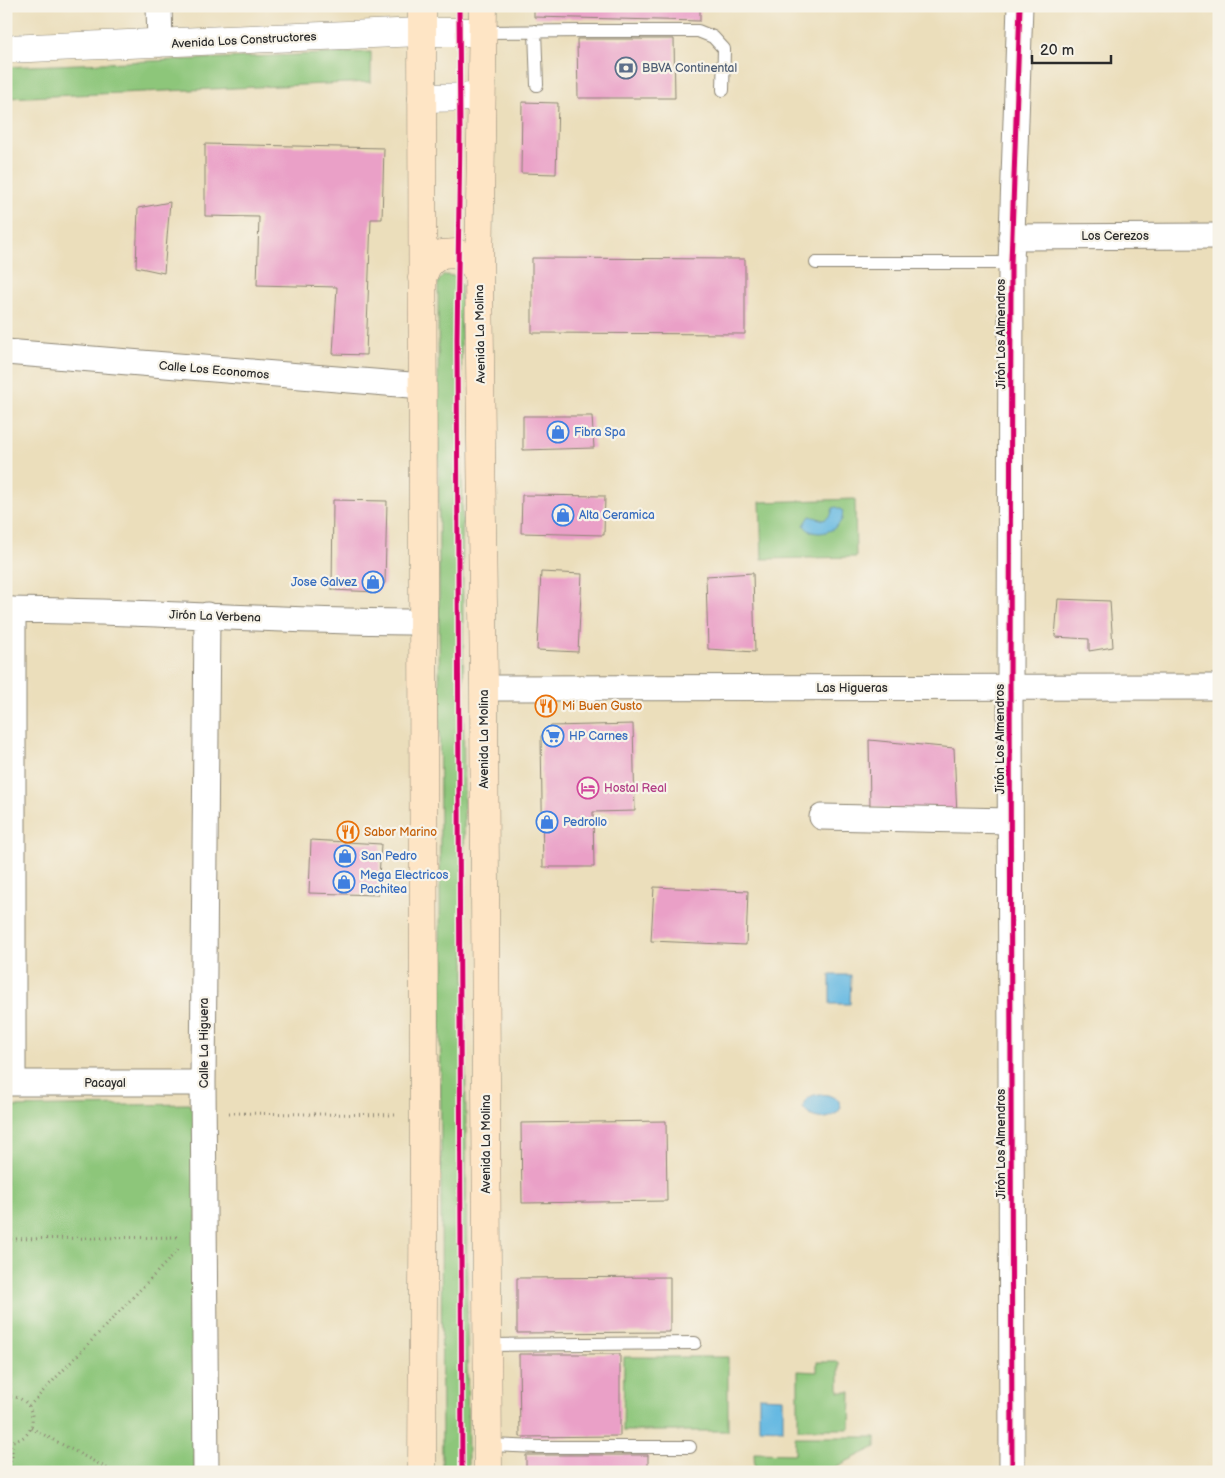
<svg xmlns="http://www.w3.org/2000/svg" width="1225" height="1478" font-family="'Balsamiq Sans',sans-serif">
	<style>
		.green { fill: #8dc67a; stroke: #5c7852 }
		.water { fill: #66b9e2; stroke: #487286 }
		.building { fill: #eaa0c7 }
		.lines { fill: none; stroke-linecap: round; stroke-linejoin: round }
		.service-casing { stroke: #8b8473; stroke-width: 14 }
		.minor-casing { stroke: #8b8473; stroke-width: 27 }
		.tertiary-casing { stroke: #8b8473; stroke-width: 29 }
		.secondary-casing { stroke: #8b8473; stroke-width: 29 }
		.path { stroke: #8b8473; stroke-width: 3; stroke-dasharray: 1 4; stroke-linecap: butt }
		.service { stroke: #fff; stroke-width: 12 }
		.minor { stroke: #fff; stroke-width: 25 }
		.tertiary { stroke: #fff; stroke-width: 28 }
		.secondary { stroke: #fee5c5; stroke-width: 28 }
		.cycleway-casing { stroke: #f7f3e8; stroke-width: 8 }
		.cycleway { stroke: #d6006c; stroke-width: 5 }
		.labels { text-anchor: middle; stroke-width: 4.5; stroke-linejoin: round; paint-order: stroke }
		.street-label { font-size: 12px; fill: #2b2b2b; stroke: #f7f3e8 }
		.service-label { font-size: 12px; fill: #4e5e75; stroke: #f7f3e8; text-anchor: start }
		.shop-label { font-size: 12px; fill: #366cbe; stroke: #f7f3e8; text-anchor: start }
		.food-label { font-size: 12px; fill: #c56008; stroke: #f7f3e8; text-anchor: start }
		.hotel-label { font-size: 12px; fill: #b23c85; stroke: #f7f3e8; text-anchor: start }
	</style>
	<rect width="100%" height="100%" fill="#f7f3e8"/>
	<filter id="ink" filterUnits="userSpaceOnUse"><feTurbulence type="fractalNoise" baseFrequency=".02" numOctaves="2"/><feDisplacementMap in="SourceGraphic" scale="10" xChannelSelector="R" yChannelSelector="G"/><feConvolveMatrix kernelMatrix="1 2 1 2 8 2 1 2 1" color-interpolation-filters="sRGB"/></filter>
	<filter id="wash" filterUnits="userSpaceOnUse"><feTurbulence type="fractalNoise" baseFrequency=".0096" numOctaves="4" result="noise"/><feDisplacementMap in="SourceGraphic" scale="20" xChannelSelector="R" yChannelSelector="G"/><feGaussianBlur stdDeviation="1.12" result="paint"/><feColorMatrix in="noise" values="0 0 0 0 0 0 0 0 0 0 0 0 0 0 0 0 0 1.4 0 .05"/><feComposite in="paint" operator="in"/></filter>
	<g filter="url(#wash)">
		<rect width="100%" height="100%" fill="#ebdebb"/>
		<path class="green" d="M371 52V82L6 98V67Z
			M444 275 456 276 461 285 468 1472H442L438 282Z
			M855 499 856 557 762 559 760 502Z
			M189 1104 197 1115 195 1472H6V1107Z
			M624 1357H728V1431H623Z
			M817 1362H839V1392H851L850 1429H798V1371L817 1372Z
			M795 1437H876V1447L825 1472H755L754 1453 795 1454Z"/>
		<path class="water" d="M836 507 843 511C842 513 843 516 842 519 836 533 812 539 804 525L810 516 824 520 831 515 833 508Z
			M830 975H851L850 1004H830Z
			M820 1094 828 1095 838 1099 841 1107C835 1122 809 1122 803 1107 805 1098 811 1095 820 1094Z
			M759 1397 783 1398V1429L759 1428Z"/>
		<g id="blocks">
			<path class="building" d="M534 6H700V21L534 17Z
				M577 39H674L675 98H578Z
				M522 102 558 103 556 174 521 173Z
				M205 144 384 148 382 219H371L366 355 333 354 337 287 257 285 259 217 205 216Z
				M170 202 164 273 136 267 138 208Z
				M532 258 745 259V334L532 333Z
				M523 416H592L594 448 523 450Z
				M522 495 605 496 604 535 521 533Z
				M333 500 387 501 385 583 377 592 332 590Z
				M541 572 582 574 578 652 537 650Z
				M753 573 755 652 708 649 706 576Z
				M1058 599 1110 601 1113 647 1089 651V639L1055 637Z
				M633 724 635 811 593 812 594 867H543L541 736 551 726Z
				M869 740 954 748 957 815 870 807Z
				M311 840 381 844 378 895 309 893Z
				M654 887 748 891 746 945 651 941Z
				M666 1121 667 1201 522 1203 521 1123Z
				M670 1277V1332L517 1333V1278Z
				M519 1354H620V1436L520 1437Z
				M526 1455H648V1472H526Z"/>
		</g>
	</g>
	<g filter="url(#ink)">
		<use href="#blocks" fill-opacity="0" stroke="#8b8473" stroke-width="1"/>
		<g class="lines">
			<g class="service-casing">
				<path id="service" d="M535 31 537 85
					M483 32 587 31H698L713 37 724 49 723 90
					M816 263H1011
					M487 1345 695 1343
					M488 1445 539 1447H690"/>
			</g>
			<g class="minor-casing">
				<path id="minor" d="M159 6 160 44
					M1011 237 1219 236
					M6 352 423 386
					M6 610C145 611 284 622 423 622
					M484 688 1219 687
					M822 817 1010 821
					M6 1083H203
					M13 1083V610
					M206 1472 203 1083 207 615
					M1012 1472 1010 688 1011 263 1020 6"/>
			</g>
			<g class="tertiary-casing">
				<path id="tertiary" d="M6 49 422 32H483
					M422 98 481 97"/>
			</g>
			<g class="secondary-casing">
				<path id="secondary" d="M422 6 424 1115 422 1472
					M483 6 479 275 484 688 488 1472
					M422 278 428 264 441 254 457 253 471 261 479 275"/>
			</g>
			<path class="path" d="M229 1113 398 1115
				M6 1239 180 1237
				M7 1239 10 1396
				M6 1397C39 1392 43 1444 6 1441
				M29 1406 179 1249
				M31 1428 114 1472
				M12 1472V1442"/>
			<use href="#service" class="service"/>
			<use href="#minor" class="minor"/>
			<use href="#tertiary" class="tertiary"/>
			<use href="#secondary" class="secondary"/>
			<g class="cycleway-casing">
				<path id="cycleway" d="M459 6 460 135 457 339 462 1472
					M1012 1472 1010 688 1011 263 1020 6"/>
			</g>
			<use href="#cycleway" class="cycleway"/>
		</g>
	</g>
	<defs>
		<g id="bank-ring" transform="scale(1.125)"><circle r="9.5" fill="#f7f3e8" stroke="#5c6f8a" stroke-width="1.5"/><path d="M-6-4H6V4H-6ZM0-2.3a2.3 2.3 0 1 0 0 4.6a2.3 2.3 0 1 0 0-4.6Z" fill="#5c6f8a"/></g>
		<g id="shop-ring" transform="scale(1.125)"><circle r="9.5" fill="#f7f3e8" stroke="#3f7fe0" stroke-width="1.5"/><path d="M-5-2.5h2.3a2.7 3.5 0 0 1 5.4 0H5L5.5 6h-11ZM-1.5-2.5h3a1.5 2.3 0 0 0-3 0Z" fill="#3f7fe0"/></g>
		<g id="restaurant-ring" transform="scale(1.125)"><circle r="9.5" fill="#f7f3e8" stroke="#e8710a" stroke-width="1.5"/><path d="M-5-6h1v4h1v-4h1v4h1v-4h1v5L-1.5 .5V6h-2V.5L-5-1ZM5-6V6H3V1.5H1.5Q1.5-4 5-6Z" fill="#e8710a"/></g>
		<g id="supermarket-ring" transform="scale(1.125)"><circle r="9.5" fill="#f7f3e8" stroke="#3f7fe0" stroke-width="1.5"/><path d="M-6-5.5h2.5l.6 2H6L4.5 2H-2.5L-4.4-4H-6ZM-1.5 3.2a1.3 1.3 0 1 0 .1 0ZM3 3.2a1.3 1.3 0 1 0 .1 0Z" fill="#3f7fe0"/></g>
		<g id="hotel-ring" transform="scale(1.125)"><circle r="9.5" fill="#f7f3e8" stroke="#d1479c" stroke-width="1.5"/><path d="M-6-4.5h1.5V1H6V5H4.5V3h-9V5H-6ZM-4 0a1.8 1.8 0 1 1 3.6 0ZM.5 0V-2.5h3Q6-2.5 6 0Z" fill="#d1479c"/></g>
	</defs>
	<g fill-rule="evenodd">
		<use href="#bank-ring" x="626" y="68"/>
		<use href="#shop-ring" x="558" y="432"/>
		<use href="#shop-ring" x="563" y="515"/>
		<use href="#shop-ring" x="373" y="582"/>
		<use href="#restaurant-ring" x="546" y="706"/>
		<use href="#supermarket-ring" x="553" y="736"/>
		<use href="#hotel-ring" x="588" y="788"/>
		<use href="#shop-ring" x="547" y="822"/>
		<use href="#restaurant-ring" x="348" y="832"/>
		<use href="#shop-ring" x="345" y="856"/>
		<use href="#shop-ring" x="344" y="882"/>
	</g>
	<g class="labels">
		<g class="street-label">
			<text transform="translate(244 40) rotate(-3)" y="4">Avenida Los Constructores</text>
			<text x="1115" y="240">Los Cerezos</text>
			<text transform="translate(480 334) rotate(-91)" y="4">Avenida La Molina</text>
			<text transform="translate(1001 334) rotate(-90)" y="4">Jirón Los Almendros</text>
			<text transform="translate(214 370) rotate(5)" y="4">Calle Los Economos</text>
			<text transform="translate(215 616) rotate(2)" y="4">Jirón La Verbena</text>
			<text x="852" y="692">Las Higueras</text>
			<text transform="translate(484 739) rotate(-90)" y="4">Avenida La Molina</text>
			<text transform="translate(1000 739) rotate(-90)" y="4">Jirón Los Almendros</text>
			<text transform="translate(204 1043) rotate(-90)" y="4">Calle La Higuera</text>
			<text x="105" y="1087">Pacayal</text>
			<text transform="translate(486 1144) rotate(-90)" y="4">Avenida La Molina</text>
			<text transform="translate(1001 1144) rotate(-90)" y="4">Jirón Los Almendros</text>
		</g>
		<g class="service-label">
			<text x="642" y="72">BBVA Continental</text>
		</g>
		<g class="shop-label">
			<text x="574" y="436">Fibra Spa</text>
			<text x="579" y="519">Alta Ceramica</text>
			<text x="357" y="586" text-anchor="end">Jose Galvez</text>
			<text x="569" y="740">HP Carnes</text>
			<text x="563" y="826">Pedrollo</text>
			<text x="361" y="860">San Pedro</text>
			<text x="360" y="879">Mega Electricos<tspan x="360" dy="14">Pachitea</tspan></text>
		</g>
		<g class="food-label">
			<text x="562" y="710">Mi Buen Gusto</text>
			<text x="364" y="836">Sabor Marino</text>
		</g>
		<g class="hotel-label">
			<text x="604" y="792">Hostal Real</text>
		</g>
	</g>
	<rect width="1225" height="1478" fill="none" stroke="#f7f3e8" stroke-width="25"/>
	<path d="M1032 55v8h79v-8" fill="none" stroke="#2b2b2b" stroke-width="2.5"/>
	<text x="1040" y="55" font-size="15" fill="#2b2b2b" stroke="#f7f3e8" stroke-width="4" paint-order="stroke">20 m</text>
</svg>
